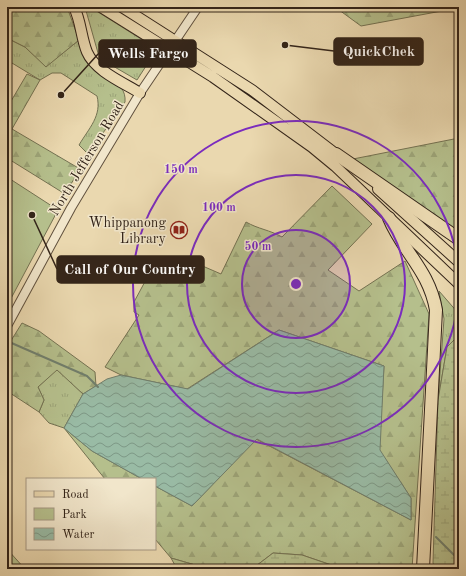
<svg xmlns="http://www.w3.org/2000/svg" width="466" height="576" font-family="'Old Standard TT',serif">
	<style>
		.grass { fill: url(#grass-tufts); stroke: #747252 }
		.forest { fill: url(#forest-firs); stroke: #747252 }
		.wetland { fill: url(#wetland-marsh); stroke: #747252 }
		.green { fill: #b5bf8c; stroke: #747252 }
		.water { fill: url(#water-waves); stroke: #707f6d }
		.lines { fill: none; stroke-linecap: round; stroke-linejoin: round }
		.stream { stroke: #707f6d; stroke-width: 2 }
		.tertiary-casing { stroke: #61513e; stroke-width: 10 }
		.primary-casing { stroke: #332419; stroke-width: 12 }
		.motorway-casing { stroke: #332419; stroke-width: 14 }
		.tertiary { stroke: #f1e6cb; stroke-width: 8 }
		.primary { stroke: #ead8af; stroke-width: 10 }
		.motorway { stroke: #ead8af; stroke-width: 12 }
		.ring { fill: none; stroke: #7b2cbf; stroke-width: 2 }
		.labels { text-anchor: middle; stroke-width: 3; stroke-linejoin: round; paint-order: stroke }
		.street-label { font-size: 14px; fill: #332419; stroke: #f1e6cb }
		.poi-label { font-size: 14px; fill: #332419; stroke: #f1e6cb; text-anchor: end }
		.centre { fill: #7b2cbf; stroke: #f1e6cb; stroke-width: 2 }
		.ring-label { font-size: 12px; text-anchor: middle; font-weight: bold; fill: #7b2cbf; stroke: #f1e6cb; stroke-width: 3; stroke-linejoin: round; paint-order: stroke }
		.leader { fill: none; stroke: #332419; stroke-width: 1.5 }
		.callout-dot { fill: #332419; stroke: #f1e6cb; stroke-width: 1.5 }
		.callout { fill: #332419; stroke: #332419; stroke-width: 1.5 }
		.callout-label { font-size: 15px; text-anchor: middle; font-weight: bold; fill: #fff }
	</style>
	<defs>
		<pattern id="grass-tufts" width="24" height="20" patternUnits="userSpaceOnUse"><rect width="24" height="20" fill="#b5bf8c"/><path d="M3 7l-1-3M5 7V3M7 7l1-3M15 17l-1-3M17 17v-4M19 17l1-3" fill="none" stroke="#9ca478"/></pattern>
		<pattern id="forest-firs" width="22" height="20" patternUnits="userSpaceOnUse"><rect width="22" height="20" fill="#b5bf8c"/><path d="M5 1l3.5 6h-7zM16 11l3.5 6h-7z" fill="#9ca478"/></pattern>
		<pattern id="wetland-marsh" width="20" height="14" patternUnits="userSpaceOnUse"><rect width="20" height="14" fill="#b5bf8c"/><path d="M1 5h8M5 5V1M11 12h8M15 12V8" fill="none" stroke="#9ca478"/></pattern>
		<pattern id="water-waves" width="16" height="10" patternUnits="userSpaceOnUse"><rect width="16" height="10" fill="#99bba5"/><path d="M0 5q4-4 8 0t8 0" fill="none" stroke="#7d9886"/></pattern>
	</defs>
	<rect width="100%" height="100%" fill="#ead8af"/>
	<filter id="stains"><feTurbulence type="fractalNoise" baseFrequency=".005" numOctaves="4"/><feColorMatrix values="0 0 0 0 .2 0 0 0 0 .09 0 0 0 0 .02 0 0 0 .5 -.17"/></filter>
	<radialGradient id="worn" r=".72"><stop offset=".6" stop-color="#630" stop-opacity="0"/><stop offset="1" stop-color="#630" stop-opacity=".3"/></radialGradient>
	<path class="grass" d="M85 7H90L157 49 137 80 106 62 98 53Z
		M7 38 25 47 46 66 78 41C81 48 83 57 87 62 98 77 127 79 125 102L88 154 79 145C89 128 102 116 97 96L61 73H52L40 80 7 60Z
		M439 291 459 314V335L447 347 438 400 444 319Z
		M57 369 83 394 64 428 49 423 39 412 44 400 38 387Z
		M7 549 25 569H7Z"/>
	<path class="forest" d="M16 7H67L79 40 46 67 25 47 7 38V15Z
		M335 7H459V11L458 8 361 26Z
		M27 74 40 80 12 129 80 169 65 194 7 158V108Z
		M459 138V232L448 230 353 159Z
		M332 186 372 224 328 270 359 291 405 261 429 314 412 569H343L302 555 273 553 252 569H209L171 558 155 539V486L192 506 256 439 411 520V498L379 450 384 366 279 330 187 389 121 375 105 367 139 315 134 312V302L148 276 167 283 191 261 221 274 246 222C258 229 270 230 282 237Z
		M22 323 39 331 95 372 96 386 83 394 57 370 38 387 44 400 39 412 7 391V347Z
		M64 428 92 451 142 479H105Z"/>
	<path class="wetland" d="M459 335V569H435L433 563 438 400 447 347Z
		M273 553 302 555 343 569H252Z
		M171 558 209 569H177Z"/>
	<path class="green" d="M7 177 58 210 7 306Z"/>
	<path class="water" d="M279 330 384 366 380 450 411 498V520L257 439 192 506 155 486V479H142L92 451 64 428 83 394 107 379 121 375 188 389Z"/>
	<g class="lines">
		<path class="stream" d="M7 341 87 376 98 387
			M436 537 459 560"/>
		<g class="tertiary-casing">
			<path id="tertiary" d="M7 326 71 208 140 93 198 7"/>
		</g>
		<g class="primary-casing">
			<path id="primary" d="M74 7C81 21 81 37 87 52 95 71 124 83 140 93
				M101 7 213 77 312 147 335 166 459 284
				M122 7 252 90 341 158
				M378 189 459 262"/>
		</g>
		<g class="motorway-casing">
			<path id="motorway" d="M336 154 459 239
				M389 218C403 252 429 270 436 310L423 569"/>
		</g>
		<use href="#tertiary" class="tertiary"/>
		<use href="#primary" class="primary"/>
		<use href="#motorway" class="motorway"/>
	</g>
	<circle cx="296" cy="284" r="54" fill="#7b2cbf" fill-opacity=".12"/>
	<g class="ring">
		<circle cx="296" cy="284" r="54"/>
		<circle cx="296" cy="284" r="109"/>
		<path d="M459 285A163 163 0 1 1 459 283"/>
	</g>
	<defs>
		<g id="library-ring" transform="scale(0.9)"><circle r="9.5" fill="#f1e6cb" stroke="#8f2418" stroke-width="1.5"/><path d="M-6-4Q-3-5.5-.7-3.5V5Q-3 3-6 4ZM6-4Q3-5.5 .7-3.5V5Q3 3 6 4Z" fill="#8f2418"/></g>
	</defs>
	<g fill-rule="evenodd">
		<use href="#library-ring" x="179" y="230"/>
	</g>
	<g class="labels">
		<g class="street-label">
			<text transform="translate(86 158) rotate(-59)" y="5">North Jefferson Road</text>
		</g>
		<g class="poi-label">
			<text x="166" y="227">Whippanong<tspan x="166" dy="16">Library</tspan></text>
		</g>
	</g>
	<circle cx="296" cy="284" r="6" class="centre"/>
	<g class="ring-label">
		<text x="181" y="173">150 m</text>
		<text x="219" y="211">100 m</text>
		<text x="258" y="250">50 m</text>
	</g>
	<path class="leader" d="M285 45L334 51M61 95L99 53M32 215L57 269"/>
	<g class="callout-dot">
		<circle cx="285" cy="45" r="4"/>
		<circle cx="61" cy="95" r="4"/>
		<circle cx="32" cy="215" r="4"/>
	</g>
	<g class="callout">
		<rect x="334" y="38" width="89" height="27" rx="4"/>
		<rect x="99" y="40" width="97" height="27" rx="4"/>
		<rect x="57" y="256" width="147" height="27" rx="4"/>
	</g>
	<g class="callout-label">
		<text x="379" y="56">QuickChek</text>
		<text x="148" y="58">Wells Fargo</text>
		<text x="130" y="274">Call of Our Country</text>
	</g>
	<rect width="466" height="576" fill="none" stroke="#ead8af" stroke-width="24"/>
	<rect x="8" y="8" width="450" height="560" fill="none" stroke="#332419" stroke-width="2"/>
	<rect x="12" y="12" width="442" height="552" fill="none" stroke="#332419"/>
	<rect x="26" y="478" width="130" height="72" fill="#f1e6cb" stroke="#a59884"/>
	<rect x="34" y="491" width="20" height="6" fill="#ead8af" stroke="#a59884"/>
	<text x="62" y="498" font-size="12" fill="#332419">Road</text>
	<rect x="34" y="508" width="20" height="12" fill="#b5bf8c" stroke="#a59884"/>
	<text x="62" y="518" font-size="12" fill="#332419">Park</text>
	<rect x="34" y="528" width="20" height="12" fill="url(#water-waves)" stroke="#a59884"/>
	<text x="62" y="538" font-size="12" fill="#332419">Water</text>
	<rect width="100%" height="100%" filter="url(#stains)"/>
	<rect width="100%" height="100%" fill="url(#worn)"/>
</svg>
